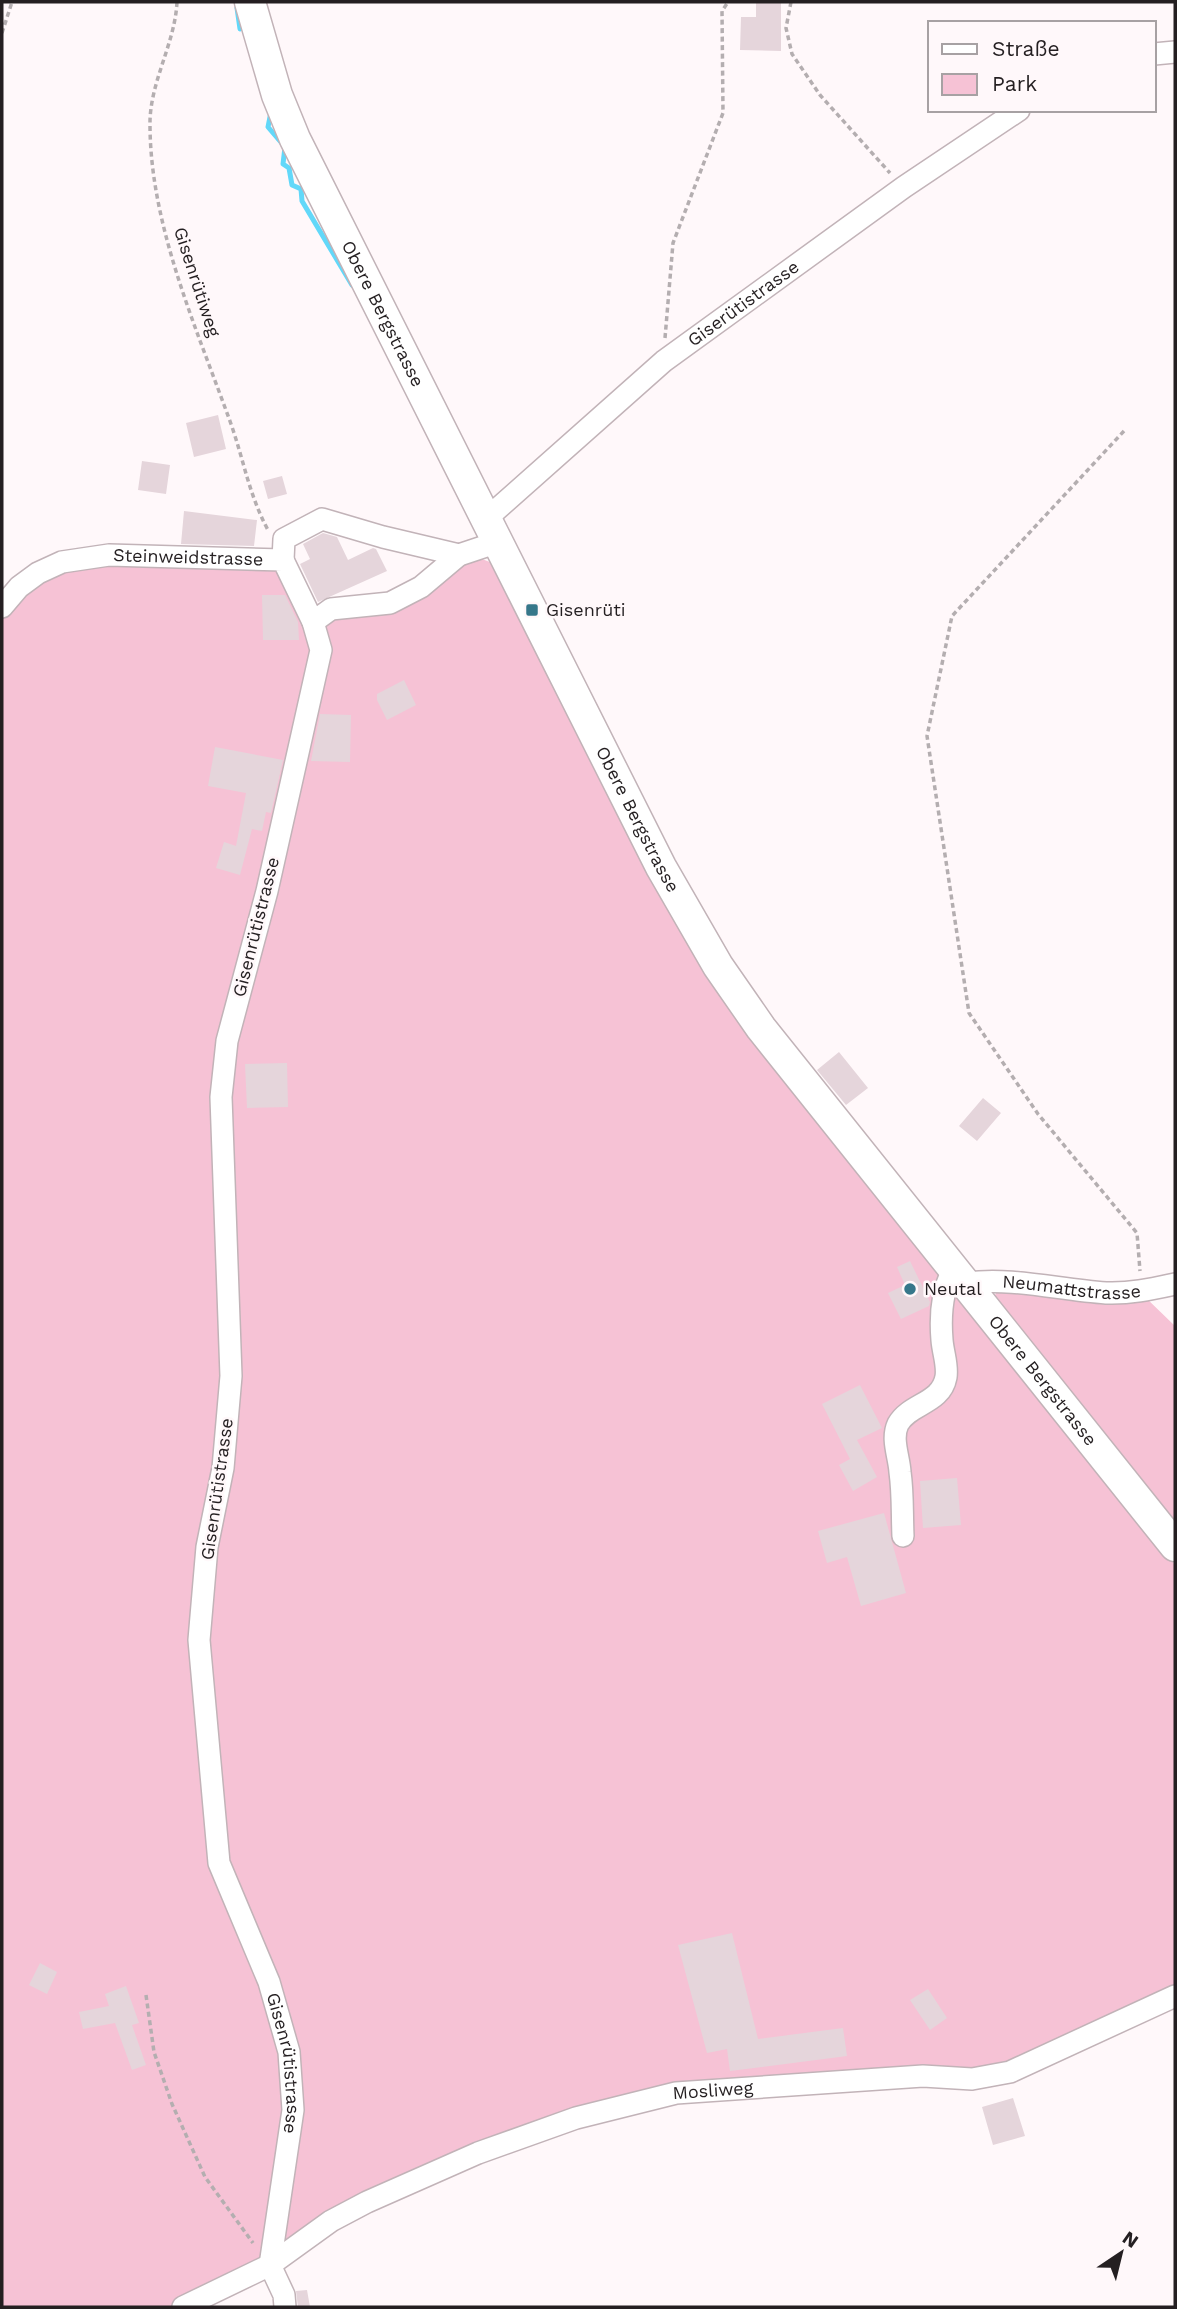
<svg xmlns="http://www.w3.org/2000/svg" width="1177" height="2309" font-family="'Work Sans',sans-serif">
	<style>
		.green { fill: #f6c2d5 }
		.lines { fill: none; stroke-linecap: round; stroke-linejoin: round }
		.stream { stroke: #62d8f9; stroke-width: 5 }
		.building { fill: #e5d5db }
		.minor-casing { stroke: #c2b3b8; stroke-width: 24 }
		.secondary-casing { stroke: #c2b3b8; stroke-width: 33 }
		.path { stroke: #b4aeb0; stroke-width: 3.5; stroke-dasharray: 5 3.5; stroke-linecap: butt }
		.minor { stroke: #fff; stroke-width: 21 }
		.secondary { stroke: #fff; stroke-width: 30 }
		.poi-dot { fill: #36778a; stroke: #fff8fa; stroke-width: 2.5 }
		.labels { text-anchor: middle; stroke-width: 5; stroke-linejoin: round; paint-order: stroke }
		.street-label { font-size: 18px; fill: #241f21; stroke: #fff8fa }
		.poi-label { font-size: 18px; fill: #241f21; stroke: #fff8fa; text-anchor: start }
	</style>
	<rect width="100%" height="100%" fill="#fff8fa"/>
	<path class="green" d="M459 555 479 558 498 565 661 867 805 1082 1175 1565V2005L1010 2072 676 2093 478 2153 183 2307H2V619L19 587 62 562 283 560 314 622 421 587Z
		M999 1288 1144 1296 1175 1326V1529L994 1297Z"/>
	<g class="lines">
		<path class="stream" d="M237 8 240 29
			M271 112 268 127 285 147 283 164 289 168 292 185 301 189 302 201 352 285"/>
	</g>
	<path class="building" d="M756 2H781V51L740 50 741 17H756Z
		M218 415 226 449 194 457 186 423Z
		M142 461 170 465 166 494 138 490Z
		M282 476 287 494 268 499 263 481Z
		M184 511 257 520 254 546 181 544Z
		M323 533 337 537 348 560 373 548 376 549 387 571 318 602 300 564 310 559 303 544Z
		M262 595H285L298 622 299 640H263Z
		M404 680 416 705 387 720 377 700V694Z
		M320 714 351 715 350 762 311 761Z
		M215 747 283 760 271 813 266 812 262 831 252 829 240 875 216 868 224 842 236 846 246 793 208 786Z
		M839 1052 868 1088 846 1105 817 1070Z
		M287 1063 288 1107 247 1108 245 1064Z
		M983 1098 1001 1113 977 1141 959 1126Z
		M910 1261 930 1302 929 1306 901 1319 888 1293 905 1285 897 1267Z
		M860 1385 882 1428 857 1440 877 1477 853 1491 839 1465 850 1459 822 1404Z
		M957 1478 961 1525 923 1528 920 1481Z
		M884 1513 906 1593 861 1606 847 1557 827 1563 818 1531Z
		M732 1933 758 2039 843 2028 847 2056 730 2071 727 2049 707 2053 678 1945Z
		M40 1963 57 1972 47 1994 29 1985Z
		M126 1986 139 2023 132 2025 146 2065 132 2070 115 2023 83 2029 79 2012 109 2006 105 1994Z
		M928 1989 947 2018 930 2030 910 2000Z
		M1013 2098 1025 2136 993 2145 982 2107Z
		M307 2290 310 2307H298L296 2291Z"/>
	<g class="lines">
		<g class="minor-casing">
			<g id="minor">
				<path d="M1154 54 1175 52"/>
				<path id="s1" d="M486 519 664 361 904 187 1019 110"/>
				<path d="M283 560 284 539 322 519 383 537 459 555"/>
				<path id="s2" d="M2 607 19 587 38 573 62 562 109 555 283 560 313 622 321 650 267 891 227 1041 221 1097 231 1376 223 1468 207 1547 199 1640 219 1863 269 1982 289 2052 293 2110 270 2265 284 2295 285 2307"/>
				<path d="M313 622 331 609 390 603 421 587 459 555 498 542"/>
				<path id="s3" d="M967 1283C1013 1277 1059 1290 1106 1293 1130 1294 1152 1289 1175 1284"/>
				<path d="M903 1536C902 1514 903 1493 900 1472 899 1456 891 1439 898 1424 910 1403 941 1404 946 1377 948 1365 943 1353 942 1340 940 1316 942 1289 954 1268"/>
				<path id="s4" d="M183 2307 270 2265 331 2221 367 2202 478 2153 576 2118 676 2093 923 2076 972 2079 1010 2072 1175 1996"/>
			</g>
		</g>
		<g class="secondary-casing">
			<g id="secondary">
				<path id="s5" d="M250 2 277 95 295 139 661 867 718 966 761 1028 1175 1546"/>
			</g>
		</g>
		<path class="path" d="M177 2C175 43 151 80 150 121 149 224 197 329 231 424 244 461 249 495 268 530
			M791 2 786 28 792 54 820 95 890 173
			M2 33 12 2
			M665 338 673 243 723 113 722 11 728 2
			M1124 431 952 616 927 736 969 1013 1038 1114 1137 1233 1140 1271
			M146 1995 154 2052 172 2104 205 2177 253 2243"/>
		<use href="#minor" class="minor"/>
		<use href="#secondary" class="secondary"/>
	</g>
	<g class="poi-dot">
		<rect x="525" y="603" width="14" height="14" rx="3.5"/>
		<circle cx="910" cy="1289" r="7"/>
	</g>
	<g class="labels">
		<g class="street-label">
			<text transform="translate(197 282) rotate(72)" y="6">Gisenrütiweg</text>
			<text dy="6" stroke="none"><textPath href="#s1" startOffset="336">Giserütistrasse</textPath></text>
			<text dy="6" stroke="none"><textPath href="#s5" startOffset="340">Obere Bergstrasse</textPath></text>
			<text dy="6" stroke="none"><textPath href="#s2" startOffset="203">Steinweidstrasse</textPath></text>
			<text dy="6" stroke="none"><textPath href="#s5" startOffset="906">Obere Bergstrasse</textPath></text>
			<text transform="translate(256 927) rotate(-76)" y="6">Gisenrütistrasse</text>
			<text dy="6" stroke="none"><textPath href="#s3" startOffset="105">Neumattstrasse</textPath></text>
			<text dy="6" stroke="none"><textPath href="#s5" startOffset="1600">Obere Bergstrasse</textPath></text>
			<text transform="translate(217 1489) rotate(-82)" y="6">Gisenrütistrasse</text>
			<text dy="6" stroke="none"><textPath href="#s2" startOffset="1836">Gisenrütistrasse</textPath></text>
			<text dy="6" stroke="none"><textPath href="#s4" startOffset="578">Mosliweg</textPath></text>
		</g>
		<g class="poi-label">
			<text x="546" y="616">Gisenrüti</text>
			<text x="924" y="1295">Neutal</text>
		</g>
	</g>
	<rect width="1177" height="2309" fill="none" stroke="#241f21" stroke-width="7"/>
	<rect x="928" y="21" width="228" height="91" fill="#fff8fa" stroke="#a7a1a3" stroke-width="2"/>
	<rect x="942" y="44" width="35" height="10" fill="#ffffff" stroke="#a7a1a3" stroke-width="2"/>
	<text x="992" y="56" font-size="21" fill="#241f21">Straße</text>
	<rect x="942" y="74" width="35" height="21" fill="#f6c2d5" stroke="#a7a1a3" stroke-width="2"/>
	<text x="992" y="91" font-size="21" fill="#241f21">Park</text>
	<g transform="translate(1121 2253) rotate(35)" stroke="#fff8fa" stroke-width="5" paint-order="stroke">
	<path d="M0-5L12 26L0 18L-12 26Z" fill="#241f21"/>
	<text y="-10" font-size="19" font-weight="bold" text-anchor="middle" fill="#241f21">N</text>
	</g>
</svg>
